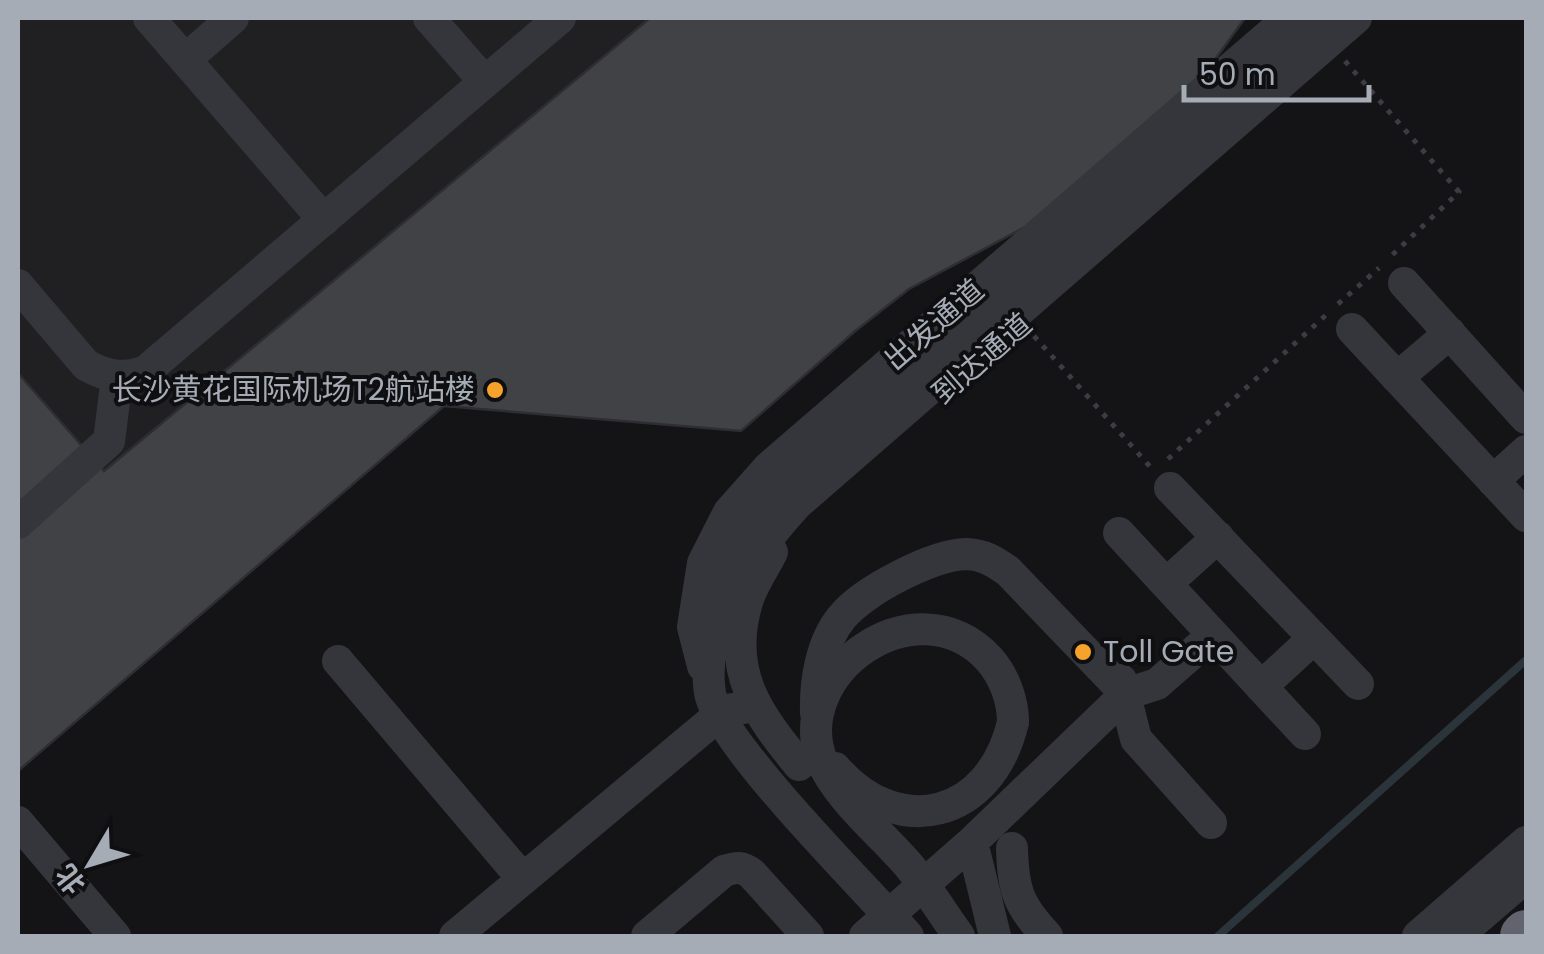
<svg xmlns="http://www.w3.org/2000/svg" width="1544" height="954" font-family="Poppins,'Noto Sans SC',sans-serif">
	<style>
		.built { fill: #202023 }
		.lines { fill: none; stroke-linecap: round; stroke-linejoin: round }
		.stream { stroke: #2a343a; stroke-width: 8 }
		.building { fill: #404246; stroke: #2e2e32; stroke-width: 2.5 }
		.path { stroke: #3b3d42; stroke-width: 5; stroke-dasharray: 5 8; stroke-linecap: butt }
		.minor { stroke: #35363b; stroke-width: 32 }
		.highway { stroke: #61646c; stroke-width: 48 }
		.minor-bridge { stroke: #35363b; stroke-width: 32 }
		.poi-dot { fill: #f7a22a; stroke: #0f0f11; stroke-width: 4 }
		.labels { text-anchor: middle; stroke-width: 8; stroke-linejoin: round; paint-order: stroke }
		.street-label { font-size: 30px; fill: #a5acb6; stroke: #0f0f11 }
		.poi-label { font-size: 30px; fill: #a5acb6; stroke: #0f0f11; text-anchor: end }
	</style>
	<rect width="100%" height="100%" fill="#141416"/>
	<path class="built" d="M18 18H1245L1232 34 964 258 909 289 854 332 741 431 444 406 18 771Z"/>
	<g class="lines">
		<path class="stream" d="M1218 936 1526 660"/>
	</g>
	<path class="building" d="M650 18H1245L1196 86 1042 218 909 289 854 332 741 431 444 406 18 771V373L104 471Z"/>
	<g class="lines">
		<path class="path" d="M1345 61 1459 192 1390 257
			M1338 304 1379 268
			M1034 336 1153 470
			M1168 459 1326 315"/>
		<path class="minor" d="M149 18 324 220
			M429 18 485 82
			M185 60 233 18
			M1404 283 1526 418
			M18 285 86 365C107 377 123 379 146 371L560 18
			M1352 329 1526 516
			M1397 378 1450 333
			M1493 481 1526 451
			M1170 488 1358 684
			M18 523 109 441 117 377
			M1119 533 1305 734
			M772 552C764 568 752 585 747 602 726 672 757 713 799 765
			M1166 584 1218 537
			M715 613C728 557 741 531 777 486L1320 18
			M338 661 523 879
			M1121 680 1136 739 1211 823
			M1261 687 1314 638
			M816 713C815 682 821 642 842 617 863 591 932 555 966 554 983 554 995 562 1008 571L1126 694
			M835 768C899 842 991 817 1013 722
			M18 822 115 936
			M972 842 995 936
			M1012 848C1013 890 1018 905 1047 936
			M455 936 718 716 726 710 743 708
			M647 936 724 871C736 867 742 866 752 874L808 936
			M865 936 972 842 1126 694 1157 684 1213 635
			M1418 936 1526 842
			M1457 936 1526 877"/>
		<path class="highway" d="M1524 936 1526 934"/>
		<path class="minor-bridge" d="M703 666 693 627 703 563 729 512 768 468 1289 18
			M908 936C869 892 718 742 710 693 699 623 753 552 797 504L1356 18
			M959 936C943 914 928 889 910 867 884 836 837 798 822 761 787 674 916 580 989 659 1004 676 1013 700 1013 722"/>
	</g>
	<g class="poi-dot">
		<circle cx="495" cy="390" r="10"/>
		<circle cx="1083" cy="652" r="10"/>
	</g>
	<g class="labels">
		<g class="street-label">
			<text transform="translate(934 325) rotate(-41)" y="10">出发通道</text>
			<text transform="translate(982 359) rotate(-41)" y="10">到达通道</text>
		</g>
		<g class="poi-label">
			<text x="475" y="400">长沙黄花国际机场T2航站楼</text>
			<text x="1103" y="662" text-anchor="start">Toll Gate</text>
		</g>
	</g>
	<rect width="1544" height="954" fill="none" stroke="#a5acb6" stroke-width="40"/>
	<g transform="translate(90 864) rotate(232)" stroke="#0f0f11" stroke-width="8" paint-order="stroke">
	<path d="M0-8L18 38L0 25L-18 38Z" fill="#a5acb6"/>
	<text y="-15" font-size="28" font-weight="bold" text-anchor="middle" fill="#a5acb6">北</text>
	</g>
	<path d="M1184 85v15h185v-15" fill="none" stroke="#a5acb6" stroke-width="5"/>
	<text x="1199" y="85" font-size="30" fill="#a5acb6" stroke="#0f0f11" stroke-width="8" paint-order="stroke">50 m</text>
</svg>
